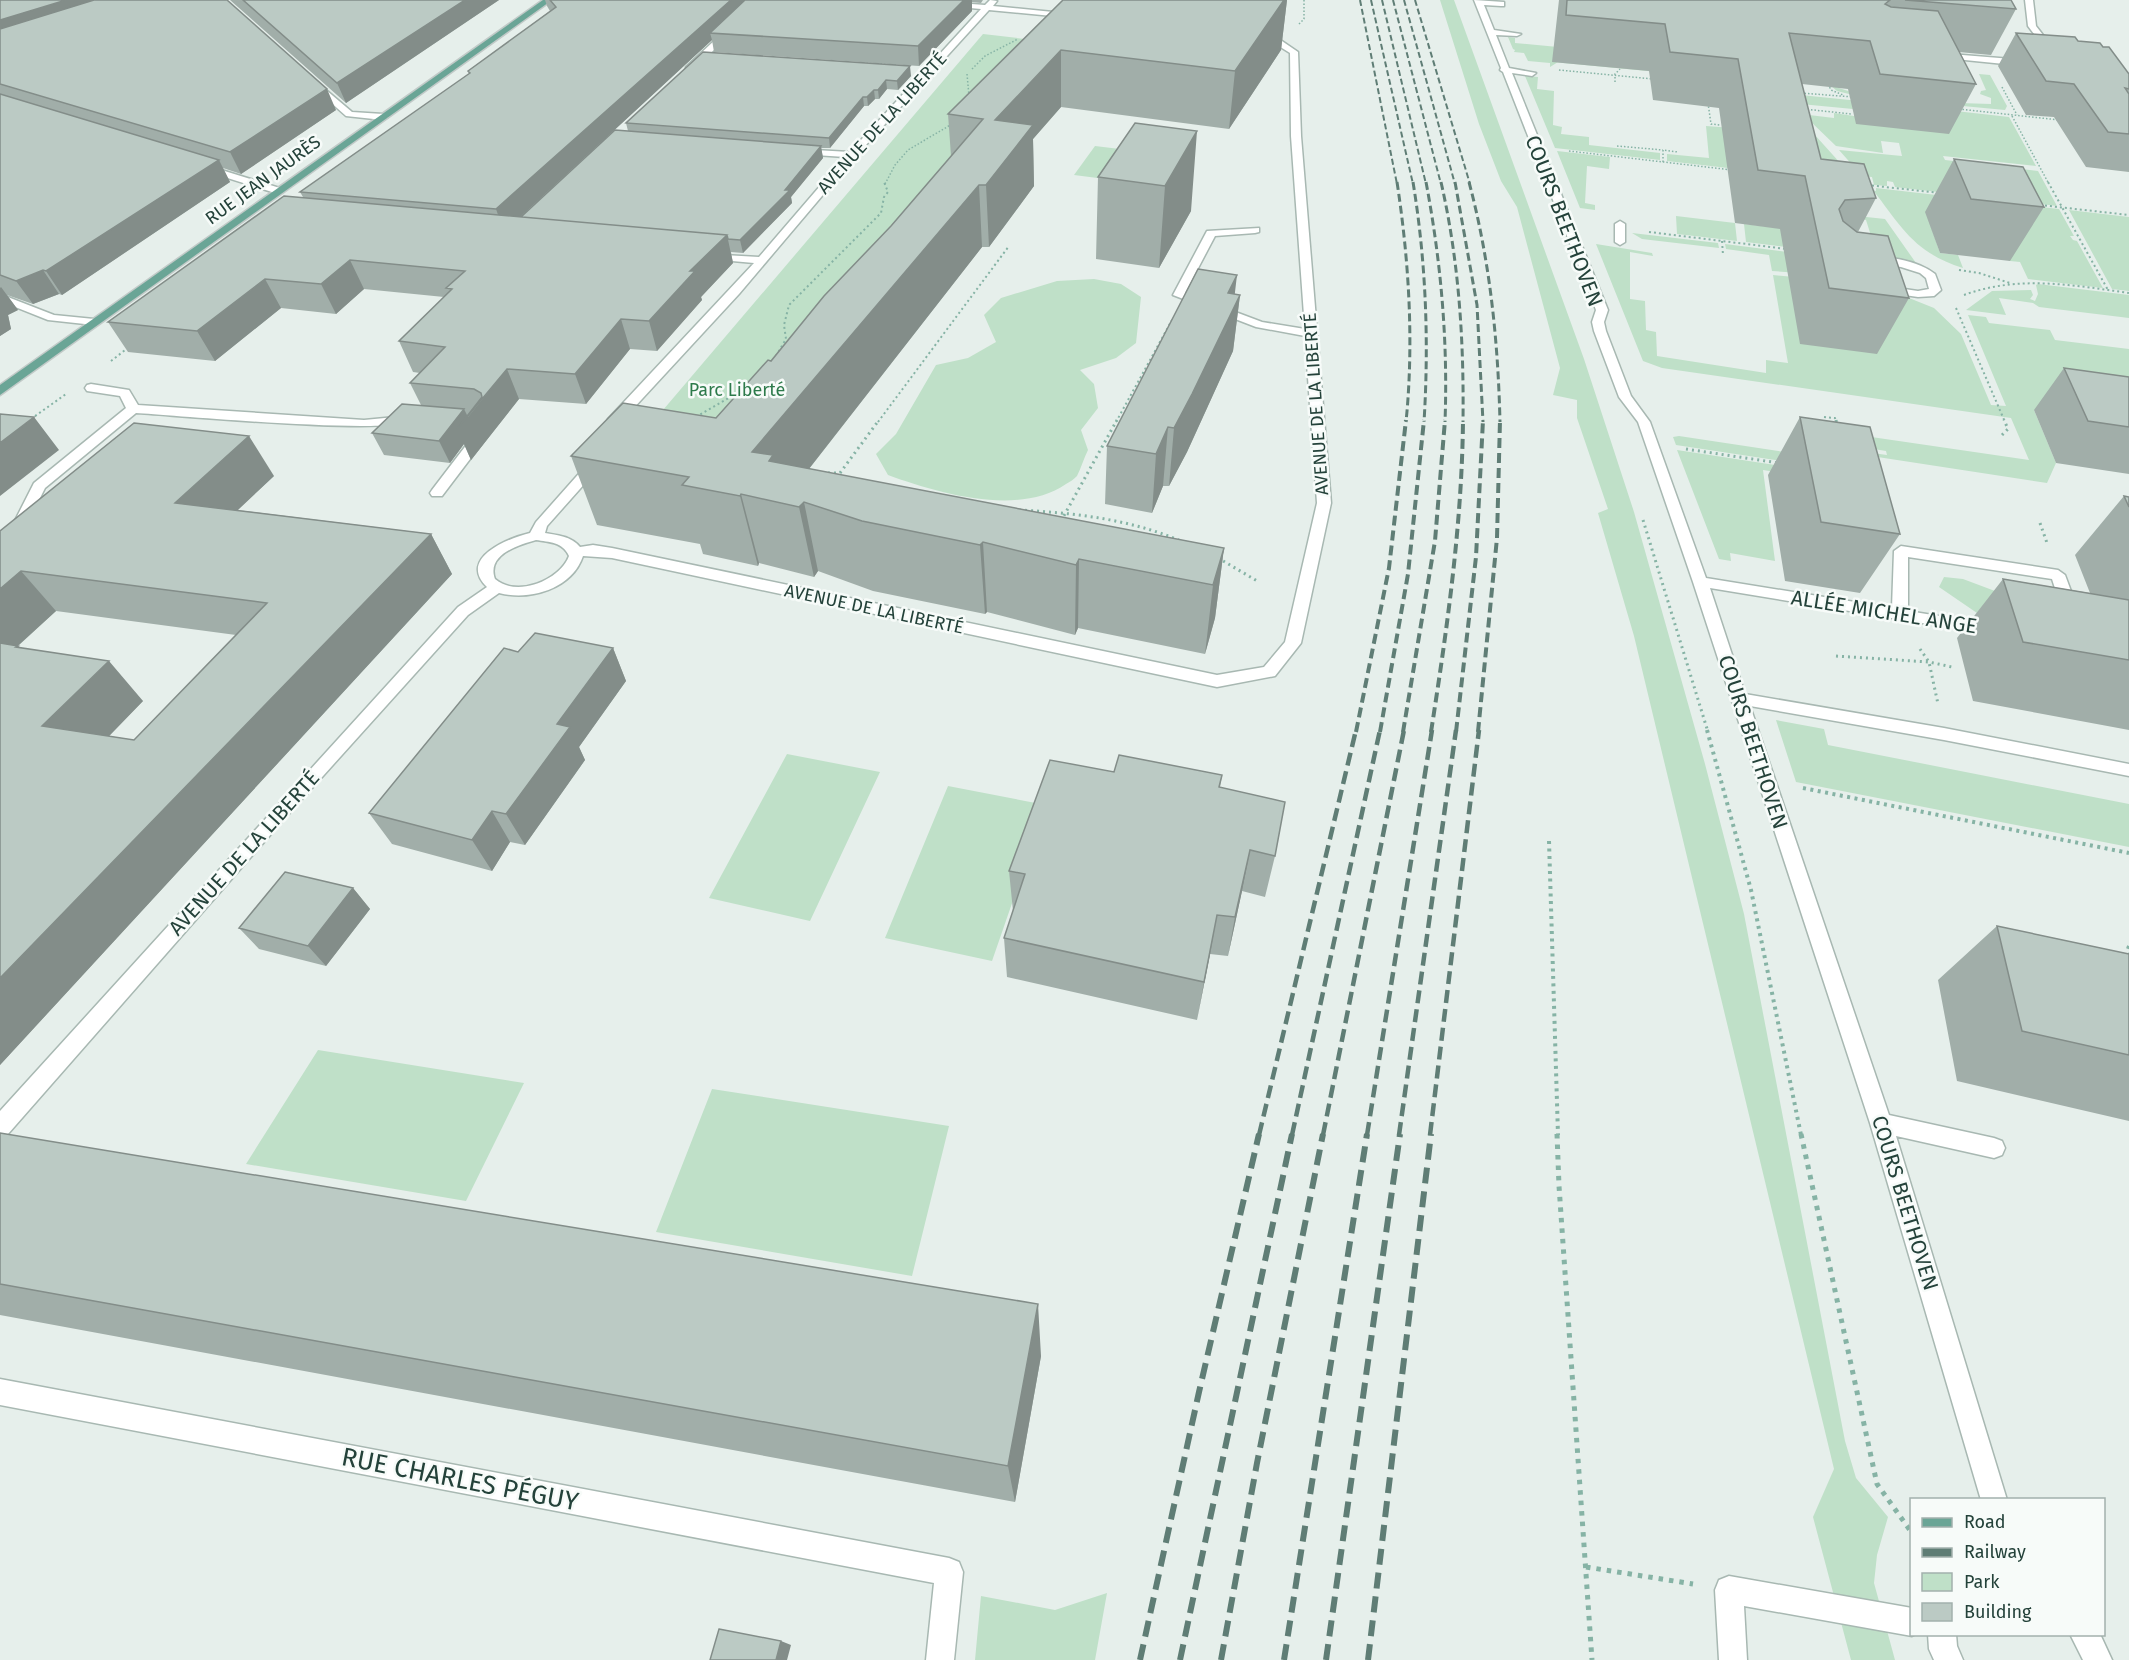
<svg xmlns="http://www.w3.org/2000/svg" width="2129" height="1660" font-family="'Fira Sans',sans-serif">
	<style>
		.green { fill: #bfe0c8 }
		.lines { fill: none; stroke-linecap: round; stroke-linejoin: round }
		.minor-casing { stroke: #a8b8b2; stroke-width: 3 }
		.major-casing { stroke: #c2cac8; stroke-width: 3 }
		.path-far4 { stroke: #86b3a5; stroke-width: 1.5; stroke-dasharray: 1.5 2; stroke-linecap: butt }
		.path-far3 { stroke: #86b3a5; stroke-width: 2; stroke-dasharray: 2 3; stroke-linecap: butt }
		.path-far2 { stroke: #86b3a5; stroke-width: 3; stroke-dasharray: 2 4; stroke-linecap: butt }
		.path-far1 { stroke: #86b3a5; stroke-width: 4; stroke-dasharray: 3 4.5; stroke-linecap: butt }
		.path { stroke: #86b3a5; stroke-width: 5; stroke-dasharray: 4.5 6; stroke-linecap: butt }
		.minor { fill: #fff; fill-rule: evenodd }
		.major { fill: #6aa596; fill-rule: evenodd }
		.rail-far4 { stroke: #5f7d75; stroke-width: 2; stroke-dasharray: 6 3; stroke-linecap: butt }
		.rail-far3 { stroke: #5f7d75; stroke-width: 3; stroke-dasharray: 8 4; stroke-linecap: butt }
		.rail-far2 { stroke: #5f7d75; stroke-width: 4; stroke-dasharray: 10 5; stroke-linecap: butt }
		.rail-far1 { stroke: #5f7d75; stroke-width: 4.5; stroke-dasharray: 13 6; stroke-linecap: butt }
		.rail { stroke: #5f7d75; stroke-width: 6; stroke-dasharray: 16 8; stroke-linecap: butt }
		.wall { fill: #a1aea9; fill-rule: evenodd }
		.shaded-wall { fill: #838d89 }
		.building { fill: #bbcac4; stroke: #838d89; stroke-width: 1.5 }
		.labels { text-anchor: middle; stroke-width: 5; stroke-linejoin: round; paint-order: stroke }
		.far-street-label { font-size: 18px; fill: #24423a; stroke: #f7fbf9 }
		.far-park-label { font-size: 18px; fill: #2d7a4b; stroke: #f7fbf9 }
		.street-label { font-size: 21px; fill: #24423a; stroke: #f7fbf9 }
		.near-street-label { font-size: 26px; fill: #24423a; stroke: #f7fbf9 }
	</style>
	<rect width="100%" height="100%" fill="#e6efeb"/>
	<path class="green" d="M1440 0H1454L1584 359 1634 512 1705 764 1744 914 1845 1441 1856 1478 1888 1517 1877 1555 1874 1583 1895 1660H1851L1813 1517 1834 1469 1634 636 1598 513 1608 509 1577 418V400L1553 395 1560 368 1517 207 1501 181 1479 124Z
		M983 34 1051 42 746 447 646 430Z
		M1508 37 1515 38V43L1652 56 1721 78 1553 62H1558L1550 67V63L1528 61 1524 53 1514 52 1515 50 1513 49Z
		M1979 74 1990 75 2007 106 2005 110 1857 96 1837 91 1830 85 1854 93 1959 103 1991 104V98L1980 94 1981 91 1986 90Z
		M1525 76 1538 77 1537 89 1554 91 1553 125 1562 127 1561 134 1589 137V145L1660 153V160L1555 148Z
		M1781 93 1889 104H1852L1853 109 1790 103Z
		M1911 106 2009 117 2036 166 1943 156 1945 160 2038 171 2057 206 1895 187 1893 182 1887 181V186L1874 185 1872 177 1862 176 1839 150 1902 156 1899 143 1881 141 1883 153 1836 146 1809 120V115L1834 118V113L1854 116Z
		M1706 126 1814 134 1851 175V182L1667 161V154L1709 158Z
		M1095 146 1186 157 1168 187 1074 175Z
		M1557 151 1610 157 1609 169 1587 166 1585 203 1595 205V210L1580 208Z
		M1876 188 2059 209 2074 236H2070L2073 240 2077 241 2103 288 2028 279 2020 262 2010 261 1926 212 1940 253 1958 255 1963 268C1915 253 1902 228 1873 190L1876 191Z
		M2069 210 2129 217V291L2112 289Z
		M1676 216 1735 223 1737 241 1677 234Z
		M1857 216 1885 219 1916 263 1870 257 1872 239 1866 220 1857 218Z
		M1744 224 1852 237 1857 256 1746 242Z
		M1632 233 1718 243 1719 248 1642 239Z
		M1596 244 1652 253 1653 256 1630 252V299L1645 301 1646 330 1656 332 1657 356 1766 373V360L1788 363 1773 275 1805 278 1904 296 1934 308 1961 334 1991 405 2006 406 1968 315 1986 317 1989 323 2050 330 2055 340 2129 349V428L2034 410 2056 463 2047 483 1858 454 1850 450 1887 455 1886 451 1849 445 1844 433 2029 460 2011 418 1662 368 1643 361Z
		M1725 244 1787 252 1815 274 1772 271 1769 255 1726 249Z
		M1094 279 1121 284 1141 297 1136 343 1116 358 1080 370 1094 384 1098 408 1081 430 1088 450C1084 458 1081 468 1077 476 1074 479 1070 482 1066 484 1019 517 937 493 888 475L876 454 896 434 936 365 968 358 996 342 984 315 1001 298 1057 281Z
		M2038 284 2129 295V318L2039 307 2033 303 1999 298 2006 315 1966 310 1992 291 2031 290 2033 295 2030 299 2035 301 2038 294 2036 285Z
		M1679 436 1812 456 1847 471 1676 445 1673 437Z
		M1677 450 1848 476 1834 481 1763 470 1775 561 1730 553 1731 561 1719 559Z
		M1944 577 1963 579 1995 591 1977 613 1939 587Z
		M1776 720 1824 729 1828 745 2129 804V847L1796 782Z
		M787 754 880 772 810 921 709 898Z
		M948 786 1046 805 992 961 885 938Z
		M318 1050 524 1083 466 1201 246 1164Z
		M712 1089 949 1126 912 1276 656 1232Z
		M1107 1593 1095 1660H975L981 1596 1055 1610Z"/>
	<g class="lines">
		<g class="minor-casing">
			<path id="minor" d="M758 0H766L692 71H686V67Z
				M990 0 997 1 993 6 1073 14 1077 16 1073 18 989 10 855 157 739 294 618 425H608L607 422 608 419 754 263 710 259 705 256 706 254 759 257 845 157 800 154 797 153V149L850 152 981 9 948 6H945V2L985 5Z
				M1474 0 1504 2V6H1501L1484 5 1494 30 1521 34 1517 36 1496 35 1509 68 1536 73 1532 76 1512 73 1608 310 1604 322 1606 331 1631 396 1650 422 1706 578 1892 608 1894 551 1901 546 2058 570 2065 575 2078 610 2070 615 2062 610 2052 579 1908 557V611L1994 625 1997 629 1989 634 1710 588 1745 694 1944 728 2129 764V776L1944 740 1750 706 1889 1115 1994 1138 2002 1141 2005 1148 2002 1155 1994 1158 1896 1136 2007 1500H1981L1870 1123 1693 582 1638 422 1619 397 1594 331 1592 322 1596 310 1503 72 1500 70 1501 68Z
				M2025 0H2033L2036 26 2057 53 2056 55H2050L2028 26Z
				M1258 36 1279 39 1298 52 1301 136 1331 503 1301 643 1275 676 1217 687 612 558 583 556C572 589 530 601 499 593L468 615 287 816 8 1134 0 1137V1111L458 607 487 587C457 558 509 538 530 533L536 522 591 460 596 459 603 463 547 526 545 533C557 535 571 536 580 547L593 545 612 548 1217 675 1264 667 1285 642 1317 503 1305 336 1256 327 1173 295 1207 231 1259 228V232L1255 233 1215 236 1185 293 1262 322 1305 329 1291 136 1290 53 1274 43 1255 40 1254 38ZM536 540C549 542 563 542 569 556 560 580 517 598 495 579 486 555 518 545 536 540Z
				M1938 53 2024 60 2028 63 2024 66 1935 57 1934 55Z
				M313 79 352 112 383 114 388 117 383 120 346 116 310 84 309 82Z
				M202 164 283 189 284 191 275 193 199 169V165Z
				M1620 221 1625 224V242L1620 245 1615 242V224Z
				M1838 253C1869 257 1909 254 1935 274L1941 290 1934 296 1918 297 1829 284 1818 275 1814 262 1820 255ZM1838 259 1901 267 1920 273 1926 278 1929 289 1918 291 1836 279 1827 272 1825 263 1827 260Z
				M0 294 54 315 94 319 100 322 94 325 48 320 0 301Z
				M91 384 129 390 138 405 364 420 406 416 412 420C396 436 173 415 136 413L45 488 7 564 0 569V550L34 483 126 408 120 396 87 391 85 388 87 385Z
				M482 430 489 434 442 496H432L430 493 432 490 477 431Z
				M0 1379 949 1558 959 1562 963 1572 954 1660H926L934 1583 0 1405Z
				M1729 1576 1912 1608V1634H1916L1912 1636 1744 1606 1747 1660H1719L1715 1590 1719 1580Z
				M1928 1634H1956L1957 1646 1963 1660H1934L1929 1649Z
				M2070 1634H2100L2112 1660H2083Z"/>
		</g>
		<g class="major-casing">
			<path id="major" d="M543 0H552L0 395V385Z"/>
		</g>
		<path class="path-far4" d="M1299 24 1304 19V0
			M863 63 897 65
			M972 69 985 56 1018 39
			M1559 70 1653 79
			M967 74 969 96
			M1615 82V74L1620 69
			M1828 84 1831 90 1843 95
			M2002 87 2017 115
			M1801 93 1853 97
			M1708 103 1711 124 1720 125
			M1804 109 1851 114
			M1959 109 2059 120
			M2012 116 2049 184
			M1617 146 1663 150
			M1569 151 1732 170
			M1663 162V150L1678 152
			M885 184 895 165 908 150 952 124"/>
		<path class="path-far3" d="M2048 182 2108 290
			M1867 185 1940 193
			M2040 205 2129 215
			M1649 232 1787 249
			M1722 241 1723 255
			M1959 270 1979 273 2010 283
			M1964 295C2018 275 2073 285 2129 293
			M1956 308 2005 422
			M776 356 786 339 784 325 789 305 881 213 884 197 888 192 884 182
			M111 361 129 347
			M696 417 744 389
			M1824 417 1835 418 1836 422
			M31 419 66 394
			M878 422 1009 246
			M1116 422 1172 320"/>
		<path class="path-far2" d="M1836 420 1837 425
			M2002 435 2008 429 2004 420
			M1686 449 1779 463
			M828 473H840L879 420
			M1019 510C1075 513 1129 519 1181 541
			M1643 520 1708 732
			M1061 521 1117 420
			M2040 523 2047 543
			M1218 558 1259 582
			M1920 649 1929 662 1938 704
			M1836 656 1929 662 1952 667"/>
		<path class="path-far1" d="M1707 730 1751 890 1801 1135
			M1803 788 2129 853
			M1549 841 1558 1135
			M2129 946 2127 952 2129 958"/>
		<path class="path" d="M1557 1134 1559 1186 1592 1660
			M1801 1134 1877 1484 1912 1533
			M1586 1567 1693 1584"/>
		<use href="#minor" class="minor"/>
		<use href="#major" class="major"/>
		<path class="rail-far4" d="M1360 0 1397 184
			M1371 0 1413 184
			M1382 0 1426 184
			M1393 0 1441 184
			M1404 0 1455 184
			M1415 0 1470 184"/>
		<path class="rail-far3" d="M1397 182C1409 261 1414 342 1406 422
			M1413 182C1426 262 1429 341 1424 422
			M1426 182C1441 262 1448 341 1445 422
			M1441 182C1459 261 1464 341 1463 422
			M1455 182 1477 305 1483 422
			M1469 182C1490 261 1498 340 1500 422"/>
		<path class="rail-far2" d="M1356 732 1389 568 1406 420
			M1380 732 1408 574 1424 420
			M1403 732 1435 541 1445 420
			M1431 732C1447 629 1462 525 1463 420
			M1456 732 1476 557 1483 420
			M1478 732 1497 538 1500 420"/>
		<path class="rail-far1" d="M1259 1135 1356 730
			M1292 1135 1380 730
			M1323 1135 1404 730
			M1367 1135 1432 730
			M1399 1135 1456 730
			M1430 1135 1479 730"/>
		<path class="rail" d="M1140 1660 1199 1392 1259 1134
			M1180 1660 1292 1134
			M1221 1660 1257 1463 1323 1134
			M1284 1660 1367 1134
			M1326 1660 1400 1134
			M1368 1660 1431 1134"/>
	</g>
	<path class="wall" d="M0 0 336 110 241 174 223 168 230 182 62 295 59 294 33 304 7 295 18 310 8 315 11 329 0 336Z
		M230 0H499L346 103Z
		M545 0H983L981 3 972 2V11L919 66 714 52 712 40 521 216 628 131 626 123 911 76 898 90 887 89 879 99H875L868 106H864L830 148H821L823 158 791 197 792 203 743 253 731 252 733 263 701 297 702 300 657 351 630 349 586 404 519 399 471 460 464 444 450 463 384 455 372 433 421 405 410 383 420 373 413 372 399 341 444 297 364 289 336 314 281 308 215 361 128 352 108 322 303 197 300 192 469 74 468 71 550 11 547 6Z
		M1063 0H1287L1281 50 1229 129 1061 107 1033 139 1034 186 989 247H982L809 469 1224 548 1215 618 1205 654 1078 628 1075 635 987 612 985 614 873 591 818 571 814 577 759 563 758 566 703 554 700 544 597 525 571 456 716 418 771 361 891 226 951 156 948 114Z
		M1559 0H2011L2016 9 1991 55 1959 52 1976 84 1949 134 1856 124 1848 89 1802 84 1821 159 1876 198 1858 232 1909 298 1877 354 1800 344 1780 229 1735 223 1719 108 1653 100 1649 71 1552 62Z
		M2016 33 2078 41 2103 47 2129 74V172L2086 167 2054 117 2026 115 1998 66Z
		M1135 123 1191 211 1159 268 1096 259 1098 177Z
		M1954 159 2044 207 2010 261 1940 253 1925 212Z
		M1235 294 1240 295 1233 351 1187 452 1169 486H1163L1152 513 1105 504 1107 446Z
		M2064 368 2129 377V474L2056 463 2034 410Z
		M1800 417 1900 534 1860 593 1785 581 1768 475Z
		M274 476 237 510 431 534 452 574 0 1065V531ZM56 611 236 635 134 740 109 736 143 701 20 648 18 646Z
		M2124 496 2129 497V730L1973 701 1957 638 2003 579 2090 593 2075 555Z
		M613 648 626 681 579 747 585 760 525 845 510 842 492 871 392 844 369 813 518 652Z
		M1114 772 1222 775 1220 787 1275 856 1265 897 1242 891 1228 956 1210 954 1197 1020 1007 977 1004 938 1013 911 1009 871Z
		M353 888 370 909 326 966 259 949 239 928Z
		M1997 926 2129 954V1121L1957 1081 1938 980Z
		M0 1284 1041 1356 1015 1502 0 1315Z"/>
	<path class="shaded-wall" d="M66 0H137L0 43V20Z
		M465 0H499L346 103 337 83Z
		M731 0H756L710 33 712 40 504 232 496 209Z
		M964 0H972V11L919 66 918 46Z
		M1284 0H1287L1281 50 1229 129 1235 71Z
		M1061 50V107L1033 139 1034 186 989 247 986 185 995 120Z
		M910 66 911 76 898 90 897 81Z
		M886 80 887 89 879 99 878 90Z
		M327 89 336 110 241 174 230 152Z
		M874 90 875 99 868 106 867 97Z
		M863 97 864 106 830 148 829 138Z
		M1197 131 1191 211 1159 268 1165 186Z
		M821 146 823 158 791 197 792 203 743 253 740 240 785 190Z
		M219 160 230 182 62 295 46 271Z
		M979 185 982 247 783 502 752 452Z
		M727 235 733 263 701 297 702 300 657 351 649 321 690 271Z
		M350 260 364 289 336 314 321 284Z
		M43 270 59 294 33 304 16 281Z
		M1237 275 1233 309 1240 295 1233 351 1187 452 1169 486 1174 428 1228 293Z
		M265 279 281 308 215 361 197 331Z
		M1 287 18 310 8 315 11 329 0 336V288Z
		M621 319 630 349 586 404 575 374Z
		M507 369 519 399 471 460 464 444 450 463 439 441 464 409 468 417Z
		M34 417 59 450 0 496V443Z
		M1168 427 1163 486 1152 513 1156 454Z
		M249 436 274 476 203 543 175 503Z
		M741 494 759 563 758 566 740 496Z
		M804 502 818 571 814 577 799 507Z
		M431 534 452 574 0 1065V978Z
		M983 542 987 612 985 614 980 545Z
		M1224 548 1215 618 1205 654 1213 585Z
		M1079 559 1078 628 1075 635 1076 565Z
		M21 571 56 611 0 662V589Z
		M613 648 626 681 579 747 585 760 525 845 506 814 557 724Z
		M109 661 143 701 81 765 42 726Z
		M492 811 510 842 492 871 472 840Z
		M1250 850 1242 891 1228 956 1235 917Z
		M353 888 370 909 326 966 308 946Z
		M1217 915 1210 954 1197 1020 1204 982Z
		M1038 1304 1041 1356 1015 1502 1008 1466Z
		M781 1641 791 1645 787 1660H776Z"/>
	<path class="building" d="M0 0H66L0 20Z
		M94 0H227L327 89 230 152 0 84V29Z
		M243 0H465L337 83Z
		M550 0H731L496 209 300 192 470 73 468 71 556 7Z
		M745 0H964L918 46 710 33Z
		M1063 0H1284L1235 71 1061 50 995 120 1033 125 986 185H979L752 452 773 455 769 461 1224 548 1213 585 1079 559 1076 565 983 542 980 545 862 521 804 502 799 507 741 494 740 496 682 485 689 477 571 456 623 403 716 418 768 360 771 361 824 296 891 226 983 119 948 114Z
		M1567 0H1890L1885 4 1891 7 1938 11 1976 84 1880 74 1870 41 1789 33 1821 159 1864 164 1876 198 1845 200 1839 209 1843 221 1857 232 1888 236 1909 298 1829 288 1805 176 1758 170 1738 59 1670 52 1665 24 1566 15Z
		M1905 0H2011L2016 9Z
		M2016 33 2075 37 2078 41 2100 43 2103 47H2109L2129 74V89L2125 88 2129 94V134L2108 132 2074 84 2046 81Z
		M703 52 910 66 897 81 886 80 878 90H874L867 97H863L829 138 626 123Z
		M0 94 219 160 46 271 43 270 16 281 0 275Z
		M1135 123 1197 131 1165 186 1098 177Z
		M615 130 821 146 785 190H790L740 240 728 239 727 235 521 217Z
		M1954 159 2023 167 2044 207 1971 199Z
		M284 196 727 235 690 271H695L649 321 621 319 575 374 507 369 457 429 482 397 481 393 474 389 410 383 445 347 399 341 452 289 446 288 465 271 350 260 321 284 265 279 197 331 108 322Z
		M1198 269 1237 275 1228 293 1240 295 1192 394 1174 428 1168 427 1156 454 1107 446Z
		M2064 368 2129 377V427L2088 421Z
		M402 404 464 409 439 441 372 433Z
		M0 414 34 417 0 443Z
		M1800 417 1870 427 1900 534 1821 522Z
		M134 423 249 436 175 503 431 534 0 978V643L18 646 16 647 109 661 42 726 134 740 267 603 21 571 0 589V531Z
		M2124 496 2129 497V507Z
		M2003 579 2129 600V660L2023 642Z
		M535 633 613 648 557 724 570 727 506 814 492 811 472 840 369 813 504 648 518 652Z
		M1119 755 1222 775 1219 787 1285 802 1275 856 1250 850 1235 917 1217 915 1204 982 1004 938 1025 874 1009 871 1050 760 1114 772Z
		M285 872 353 888 308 946 239 928Z
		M1997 926 2129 954V1055L2022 1031Z
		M0 1133 1038 1304 1008 1466 0 1284Z
		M719 1629 781 1641 776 1660H710Z"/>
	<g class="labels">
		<g class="far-street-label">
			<text transform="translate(882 123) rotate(-48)" y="6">AVENUE DE LA LIBERTÉ</text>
			<text transform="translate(263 180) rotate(-36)" y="6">RUE JEAN JAURÈS</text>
			<text transform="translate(1316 404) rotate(-94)" y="6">AVENUE DE LA LIBERTÉ</text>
			<text transform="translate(874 609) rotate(12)" y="6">AVENUE DE LA LIBERTÉ</text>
		</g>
		<g class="far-park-label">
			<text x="737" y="396">Parc Liberté</text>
		</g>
		<g class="street-label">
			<text transform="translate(1564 221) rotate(69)" y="7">COURS BEETHOVEN</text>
			<text transform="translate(1884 612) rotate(9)" y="7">ALLÉE MICHEL ANGE</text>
			<text transform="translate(1753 742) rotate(72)" y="7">COURS BEETHOVEN</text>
			<text transform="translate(244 853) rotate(-48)" y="7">AVENUE DE LA LIBERTÉ</text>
			<text transform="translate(1905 1203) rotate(73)" y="7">COURS BEETHOVEN</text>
		</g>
		<g class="near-street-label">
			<text transform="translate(460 1479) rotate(11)" y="9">RUE CHARLES PÉGUY</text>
		</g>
	</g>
	<rect x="1910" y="1498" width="195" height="138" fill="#f7fbf9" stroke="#a3b1ad" stroke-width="1.5"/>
	<rect x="1922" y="1518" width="30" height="9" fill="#6aa596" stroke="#a3b1ad" stroke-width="1.5"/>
	<text x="1964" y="1528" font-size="18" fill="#24423a">Road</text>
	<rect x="1922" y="1548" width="30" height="9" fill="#5f7d75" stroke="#a3b1ad" stroke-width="1.5"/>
	<text x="1964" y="1558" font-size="18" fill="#24423a">Railway</text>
	<rect x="1922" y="1573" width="30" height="18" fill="#bfe0c8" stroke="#a3b1ad" stroke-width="1.5"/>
	<text x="1964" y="1588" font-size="18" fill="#24423a">Park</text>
	<rect x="1922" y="1603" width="30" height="18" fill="#bbcac4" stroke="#a3b1ad" stroke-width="1.5"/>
	<text x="1964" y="1618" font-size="18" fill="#24423a">Building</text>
</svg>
